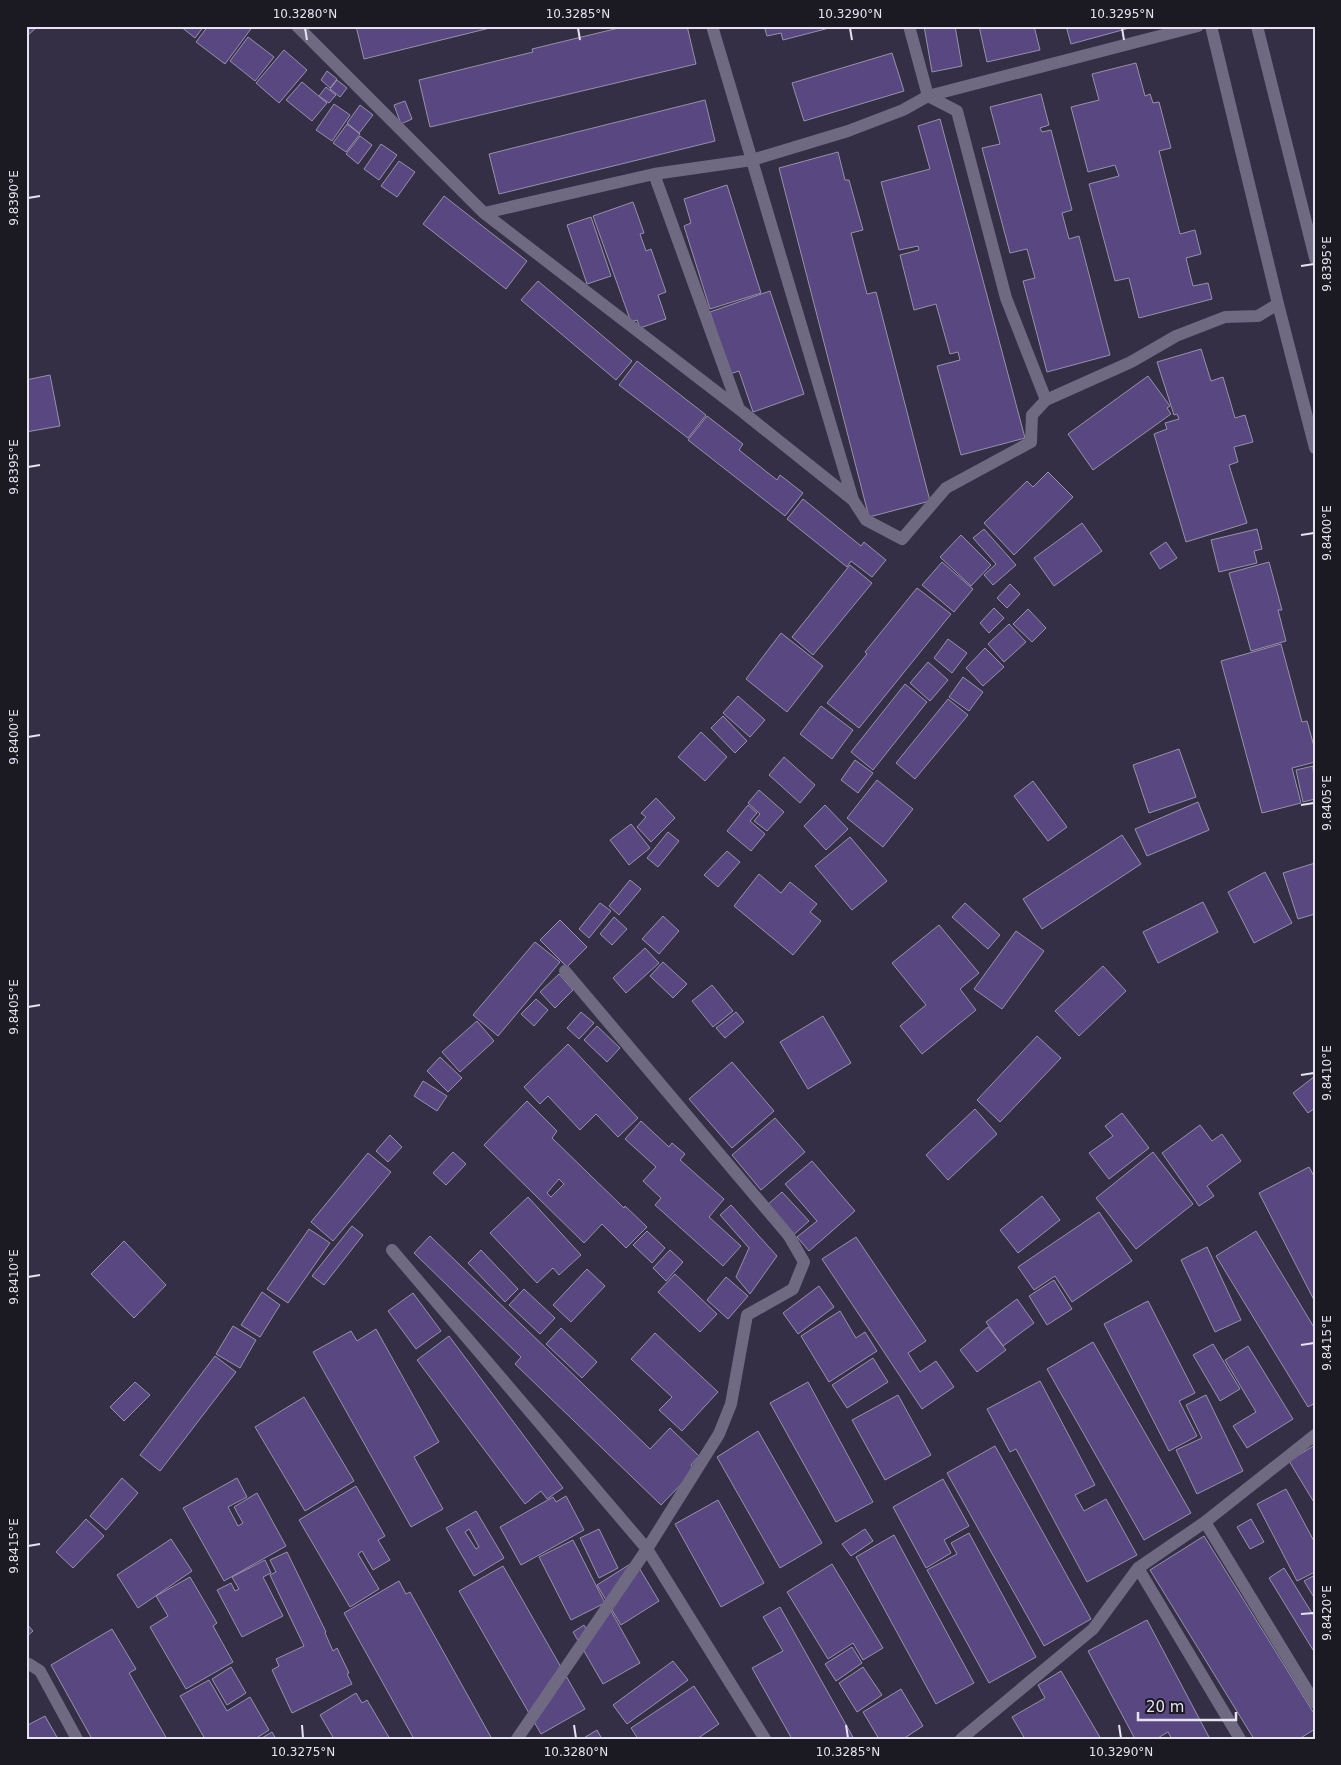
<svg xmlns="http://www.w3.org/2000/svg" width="1341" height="1765" font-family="'DejaVu Sans',sans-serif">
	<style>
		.building { fill: #584780; stroke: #9791ab; fill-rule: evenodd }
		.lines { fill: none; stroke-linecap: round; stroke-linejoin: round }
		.minor { stroke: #6f6a82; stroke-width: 12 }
		.ticks { fill: none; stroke: #e6e3f1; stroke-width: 2 }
		.neatline { fill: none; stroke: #e6e3f1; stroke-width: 2 }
		.ticks-label { font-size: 12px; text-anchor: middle; fill: #e6e3f1 }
	</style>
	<rect width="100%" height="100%" fill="#342f44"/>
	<path class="building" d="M26 26H38L26 37Z
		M180 26H204L195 38Z
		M208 26H253L225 64 196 42Z
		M356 26H498L364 59Z
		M627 26H687L696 64 430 127 419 80 533 52 532 49Z
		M764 26H837L783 40 781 33 767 36Z
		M924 26H955L962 66 932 72Z
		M979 26H1034L1040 50 987 62Z
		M1066 26H1137L1071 44Z
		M248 37 274 57 255 81 230 61Z
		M284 50 307 70 279 103 256 83Z
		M892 53 904 91 804 121 792 83Z
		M1136 63 1145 96 1150 94 1153 103 1159 102 1171 148 1159 151 1180 234 1195 230 1201 254 1186 258 1193 286 1208 283 1212 299 1139 318 1129 278 1115 281 1089 184 1119 176 1115 165 1088 172 1071 107 1099 100 1092 74Z
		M327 71 337 79 330 88 321 80Z
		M337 80 347 88 340 97 330 89Z
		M302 82 327 103 312 121 286 100Z
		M326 87 336 95 329 103 319 96Z
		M1041 94 1049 125 1040 128 1042 132 1051 130 1072 210 1062 213 1069 239 1079 236 1110 355 1047 372 1023 281 1035 278 1027 249 1010 253 982 148 1000 144 990 107Z
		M705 100 715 141 499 194 489 154Z
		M405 101 412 119 401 124 394 105Z
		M334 104 350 115 332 141 316 130Z
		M360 105 373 115 359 133 347 123Z
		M940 119 1025 438 961 455 937 366 960 360 958 352 950 354 936 304 914 310 900 255 919 250 918 246 899 250 881 182 930 169 918 126Z
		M347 124 360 134 346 152 333 143Z
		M360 136 372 145 358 164 346 154Z
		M381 144 397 155 379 180 364 169Z
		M838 152 845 180H849L863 230 851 233 867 294 876 292 930 501 869 517 779 168Z
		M399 161 415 172 397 197 381 186Z
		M727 185 761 293 710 309 684 226 691 223 684 199Z
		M444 196 527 261 506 289 423 224Z
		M633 202 644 233 640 234 646 251 651 249 666 292 658 295 666 319 640 328 637 320 631 322 593 216Z
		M591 217 611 276 587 284 567 225Z
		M538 281 632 361 616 380 521 300Z
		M770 291 804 394 753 412 739 371 730 374 710 312Z
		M1201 349 1211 381 1223 377 1235 418 1245 415 1253 442 1234 447 1238 462 1229 465 1247 523 1186 542 1154 434 1167 429 1165 423 1179 419 1177 414 1174 415 1157 362Z
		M637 361 706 415 688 438 619 385Z
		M50 375 60 426 26 432V380Z
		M1148 376 1170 406 1167 408 1171 414 1093 470 1068 434Z
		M707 416 743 444 739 450 777 480 780 475 803 493 785 516 688 440Z
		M1048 472 1073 497 1014 555 984 523 1027 481 1033 487Z
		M803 499 861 546 864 542 886 560 872 577 851 561 847 567 787 519Z
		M1082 523 1102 551 1054 586 1034 558Z
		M984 529 1016 565 993 585 984 575 996 564 973 538Z
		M1257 529 1262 549 1254 551 1257 563 1219 572 1211 540Z
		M961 535 991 565 971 586 940 557Z
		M1166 542 1177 558 1160 569 1150 553Z
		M942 562 973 589 954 612 922 585Z
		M1269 562 1282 610H1278L1286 641 1251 651 1229 573Z
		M850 565 872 583 813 655 792 637Z
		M1010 584 1020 594 1007 608 997 598Z
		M917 588 951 614 859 728 827 703 867 654 865 652Z
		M994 608 1004 618 989 633 980 623Z
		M1028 609 1046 628 1032 642 1013 624Z
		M1009 624 1026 642 1004 662 988 644Z
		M781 633 823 666 787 712 746 679Z
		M948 639 967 653 952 673 934 658Z
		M1281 644 1302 722 1307 721 1315 750V762L1292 768 1301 803 1262 813 1221 661Z
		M985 648 1004 667 983 686 966 668Z
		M928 662 948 680 930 701 910 683Z
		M963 677 983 692 969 711 949 697Z
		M905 684 927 702 873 770 851 752Z
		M738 696 765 720 750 737 723 713Z
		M948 699 968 715 915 779 896 763Z
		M821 706 853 730 832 759 800 734Z
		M723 716 747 741 735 753 711 728Z
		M701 732 727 757 705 781 678 757Z
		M1179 749 1196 797 1149 813 1133 765Z
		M784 757 815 785 800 803 769 775Z
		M855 760 873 773 858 793 841 780Z
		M1313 766 1315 799 1303 802 1296 770Z
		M877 780 913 809 883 847 847 818Z
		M1033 781 1067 827 1048 841 1014 796Z
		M759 790 784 812 767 831 754 821 760 814 748 803Z
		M656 798 675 818 651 842 637 827 646 817 641 813Z
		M1198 802 1209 830 1147 856 1135 829Z
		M748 805 757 813 750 821 765 834 751 851 727 831Z
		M825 805 848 829 826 850 804 826Z
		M631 824 650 848 629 865 610 840Z
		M668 832 679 841 658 867 647 858Z
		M1122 835 1141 864 1042 929 1023 899Z
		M850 837 887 881 852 910 815 866Z
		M727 851 740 862 718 887 704 875Z
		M1315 863V914L1298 919 1283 873Z
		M1265 872 1292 923 1254 943 1228 892Z
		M759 874 781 893 790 882 817 904 810 912 821 921 793 955 734 906Z
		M630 880 641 889 619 915 609 906Z
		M1203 902 1218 932 1158 963 1143 932Z
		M600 903 611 911 589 938 579 929Z
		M965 903 1000 935 988 949 952 917Z
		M663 916 679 931 659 954 642 939Z
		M614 917 627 929 612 945 600 934Z
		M560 920 587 947 567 967 540 940Z
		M939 925 979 973 960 989 976 1010 922 1054 900 1026 926 1005 892 963Z
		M1016 931 1044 951 1002 1009 974 989Z
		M535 942 560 962 498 1036 473 1015Z
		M645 948 659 963 626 993 613 978Z
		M663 962 687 984 673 998 650 976Z
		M1103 966 1126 991 1079 1036 1055 1011Z
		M559 974 573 990 555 1008 540 992Z
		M712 985 733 1011 713 1027 692 1001Z
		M536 999 548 1010 534 1026 521 1014Z
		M581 1012 594 1023 579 1039 567 1028Z
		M736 1012 744 1022 725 1038 716 1028Z
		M823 1016 851 1063 808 1089 780 1042Z
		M477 1021 494 1041 460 1072 442 1052Z
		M597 1026 620 1048 607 1062 584 1040Z
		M1037 1036 1061 1058 1000 1122 977 1100Z
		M568 1044 638 1118 618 1137 596 1114 580 1130 548 1096 540 1104 524 1087Z
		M440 1057 462 1078 448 1092 427 1071Z
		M732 1062 774 1111 732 1148 689 1099Z
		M1315 1076V1108L1308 1113 1293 1093Z
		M423 1081 447 1096 437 1111 414 1096Z
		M527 1101 557 1131 552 1138 624 1208 625 1206 647 1227 626 1248 602 1224 584 1243 484 1145ZM559 1179 564 1184 551 1197 547 1193Z
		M975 1109 997 1134 948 1180 926 1155Z
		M1122 1113 1149 1148 1109 1179 1089 1153 1113 1136 1105 1126Z
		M775 1118 805 1152 761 1190 732 1155Z
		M641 1121 669 1147 672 1143 685 1154 680 1160 724 1199 709 1217 741 1246 723 1266 655 1205 661 1198 643 1181 656 1167 625 1139Z
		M1200 1125 1212 1141 1222 1134 1241 1161 1207 1186 1214 1196 1199 1206 1162 1153Z
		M390 1135 402 1147 388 1162 376 1151Z
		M453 1152 466 1164 446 1185 433 1173Z
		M1153 1152 1193 1204 1136 1249 1096 1198Z
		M368 1153 391 1172 333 1241 311 1222Z
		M812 1161 855 1211 809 1251 797 1237 817 1221 785 1184Z
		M1309 1167 1315 1178 1314 1300 1259 1193Z
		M782 1192 809 1221 791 1237 765 1207Z
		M1042 1196 1060 1220 1018 1253 1000 1230Z
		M528 1197 581 1255 559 1275 553 1268 537 1283 490 1233Z
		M731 1205 777 1256 750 1294 736 1277 749 1248 720 1215Z
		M1099 1212 1132 1261 1072 1302 1055 1276 1034 1290 1018 1267Z
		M352 1226 363 1235 324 1285 312 1276Z
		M309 1229 330 1243 288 1303 267 1289Z
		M647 1231 665 1248 652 1263 633 1245Z
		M1256 1231 1315 1329V1403L1308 1407 1216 1256Z
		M430 1236 650 1449 670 1428 699 1456 691 1465 695 1470 661 1505 515 1364 521 1357 414 1253Z
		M856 1237 926 1341 908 1353 920 1372 936 1361 954 1387 922 1409 822 1259Z
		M124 1241 166 1285 134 1318 91 1274Z
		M1207 1247 1241 1320 1215 1332 1181 1260Z
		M481 1250 518 1289 505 1302 468 1263Z
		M670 1250 683 1262 666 1281 653 1268Z
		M587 1269 605 1286 571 1322 553 1305Z
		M675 1274 717 1314 700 1332 658 1292Z
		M726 1277 748 1296 728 1319 707 1300Z
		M1054 1280 1072 1309 1047 1325 1029 1296Z
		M819 1286 834 1307 798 1334 783 1313Z
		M524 1289 555 1318 540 1334 509 1305Z
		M262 1292 280 1305 260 1337 241 1325Z
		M413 1293 441 1331 416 1349 388 1311Z
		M1017 1299 1034 1323 1003 1346 986 1322Z
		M1148 1301 1195 1393 1179 1401 1197 1436 1169 1451 1104 1324Z
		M840 1311 856 1338 865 1332 877 1351 829 1382 801 1336Z
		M233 1326 256 1340 240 1368 216 1354Z
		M988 1327 1006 1350 977 1372 960 1350Z
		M561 1328 597 1362 582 1378 546 1344Z
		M376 1329 439 1442 414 1457 443 1509 411 1527 313 1352 351 1331 357 1341Z
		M655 1333 718 1392 682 1431 659 1410 672 1397 631 1359Z
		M449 1336 563 1488 547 1499 541 1491 525 1504 417 1360Z
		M1093 1342 1191 1513 1144 1540 1047 1369Z
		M1213 1344 1240 1389 1220 1401 1193 1355Z
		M1248 1346 1293 1419 1247 1448 1233 1426 1256 1412 1225 1360Z
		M215 1356 236 1372 160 1471 140 1455Z
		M873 1358 888 1382 847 1408 832 1385Z
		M1040 1381 1095 1485 1075 1495 1084 1511 1106 1499 1137 1555 1087 1582 1016 1449 1010 1452 987 1409Z
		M135 1382 150 1395 124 1421 110 1407Z
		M808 1382 873 1502 836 1522 770 1403Z
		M898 1395 931 1455 885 1480 852 1420Z
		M1206 1395 1243 1471 1197 1494 1176 1450 1202 1438 1186 1405Z
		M304 1397 354 1481 305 1511 255 1427Z
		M758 1431 822 1543 780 1568 717 1457Z
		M1315 1445V1504L1289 1461Z
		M995 1446 1091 1619 1044 1646 947 1473Z
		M122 1478 138 1493 106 1530 90 1516Z
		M237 1478 247 1497 228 1507 238 1526 243 1523 234 1507 257 1493 286 1546 224 1581 183 1508Z
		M943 1479 969 1526 944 1540 951 1553 926 1568 893 1507Z
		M356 1486 385 1536 378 1540 390 1560 373 1570 362 1551 358 1554 379 1589 350 1607 299 1520Z
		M1286 1489 1315 1543V1572L1297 1581 1257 1504Z
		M566 1496 584 1530 521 1565 500 1527 553 1497 556 1502Z
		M718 1500 764 1583 721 1607 675 1524Z
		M476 1511 504 1558 474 1576 446 1528ZM469 1529 479 1547 476 1549 465 1532Z
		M86 1519 104 1536 73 1568 56 1552Z
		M1251 1519 1264 1542 1250 1549 1237 1527Z
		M599 1529 618 1568 599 1578 580 1538Z
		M865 1529 873 1541 851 1556 842 1544Z
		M969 1533 1036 1657 989 1683 927 1570 957 1554 951 1543Z
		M894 1535 974 1683 936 1704 856 1557Z
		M1204 1536 1315 1715V1729L1299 1739H1254L1150 1570Z
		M171 1539 192 1571 138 1608 117 1575Z
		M573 1540 605 1603 571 1620 539 1557Z
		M287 1552 326 1632 325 1633 333 1651 337 1648 349 1673 347 1674 352 1684 292 1713 272 1670 279 1666 276 1659 304 1646 270 1575 276 1572 270 1560Z
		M265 1560 271 1573 263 1577 283 1616 242 1637 217 1590 231 1583 235 1591 239 1589 232 1577Z
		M635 1561 659 1601 621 1625 597 1585Z
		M832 1564 883 1648 863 1660 853 1643 828 1659 787 1592Z
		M503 1566 585 1709 541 1734 459 1591Z
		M1284 1568 1315 1618V1649L1313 1650 1269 1578Z
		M1315 1575V1599L1304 1581Z
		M190 1577 217 1623 213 1626 233 1662 186 1689 150 1627 168 1616 156 1596Z
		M399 1581 406 1594 410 1592 492 1739H414L344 1613Z
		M780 1607 854 1739H792L752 1668 783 1651 763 1617Z
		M611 1611 640 1663 603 1684 573 1632 584 1625 590 1636Z
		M1147 1620 1210 1739H1172L1168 1732 1156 1739H1135L1088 1651Z
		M26 1623 33 1631 26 1637Z
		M112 1629 136 1669 129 1673 167 1739H92L51 1665Z
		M852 1647 862 1663 836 1681 825 1664Z
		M673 1661 688 1680 627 1724 613 1705Z
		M231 1667 246 1693 227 1705 212 1679Z
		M863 1667 882 1695 857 1712 839 1683Z
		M1061 1671 1101 1739H1025L1012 1717 1045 1698 1038 1685Z
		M209 1680 227 1711 250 1697 269 1730 255 1739H205L180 1696Z
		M694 1686 719 1724 697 1739H638L631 1728Z
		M901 1689 923 1726 903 1739H879L863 1712Z
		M356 1693 362 1703 367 1700 390 1739H334L320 1715Z
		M45 1716 58 1739H26V1726Z
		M597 1730 602 1739H582Z
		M272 1732 276 1739H260Z"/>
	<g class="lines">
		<path class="minor" d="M297 26 484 213 739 409 853 500 866 520 902 539 946 488 1031 442 1032 415 1046 400 1131 362 1176 336 1225 317 1258 316 1278 304
			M712 26 853 500
			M909 26 928 96 957 111 1006 298 1046 400
			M1211 26 1278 304 1315 448
			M1257 26 1315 258
			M654 174 739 409
			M484 213 654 174 752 160 848 131 903 110 928 96 1198 26
			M392 1250 647 1549 765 1739
			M1205 1522 1315 1703
			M1138 1568 1240 1739
			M26 1664H29L40 1671 77 1739
			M517 1739 647 1549 719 1434 731 1404 747 1315 793 1289 804 1262 789 1236 565 971
			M961 1739 1093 1629 1138 1568 1205 1522 1315 1435"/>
	</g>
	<path class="ticks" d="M305 28 307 40M578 28 580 40M850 28 852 40M1122 28 1124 40M28 198 40 196M1301 266 1314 264M28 467 40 465M1301 535 1314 533M28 737 40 735M1301 805 1314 803M28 1007 40 1005M1301 1075 1314 1073M28 1277 40 1275M1301 1345 1314 1343M28 1546 40 1544M1301 1614 1314 1613M302 1725 303 1738M574 1725 576 1738M846 1725 848 1738M1119 1725 1121 1738"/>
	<rect width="1341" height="1765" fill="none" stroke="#1b1922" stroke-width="55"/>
	<path d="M1138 1712v8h98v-8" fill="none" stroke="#e6e3f1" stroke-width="2.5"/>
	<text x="1146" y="1712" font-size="15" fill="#e6e3f1" stroke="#1b1922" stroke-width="4" paint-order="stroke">20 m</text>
	<rect x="28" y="28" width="1286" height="1710" class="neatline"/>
	<g class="ticks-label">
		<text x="305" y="18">10.3280°N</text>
		<text x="578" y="18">10.3285°N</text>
		<text x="850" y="18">10.3290°N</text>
		<text x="1122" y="18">10.3295°N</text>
		<text transform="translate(14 198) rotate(-90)" y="4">9.8390°E</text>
		<text transform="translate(1327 264) rotate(-90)" y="4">9.8395°E</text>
		<text transform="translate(14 467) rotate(-90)" y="4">9.8395°E</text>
		<text transform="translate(1327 533) rotate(-90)" y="4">9.8400°E</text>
		<text transform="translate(14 737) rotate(-90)" y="4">9.8400°E</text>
		<text transform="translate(1327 803) rotate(-90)" y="4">9.8405°E</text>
		<text transform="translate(14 1007) rotate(-90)" y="4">9.8405°E</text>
		<text transform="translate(1327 1073) rotate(-90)" y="4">9.8410°E</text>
		<text transform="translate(14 1277) rotate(-90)" y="4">9.8410°E</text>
		<text transform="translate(1327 1343) rotate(-90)" y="4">9.8415°E</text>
		<text transform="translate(14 1546) rotate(-90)" y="4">9.8415°E</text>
		<text transform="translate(1327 1613) rotate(-90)" y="4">9.8420°E</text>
		<text x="303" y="1756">10.3275°N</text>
		<text x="576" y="1756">10.3280°N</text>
		<text x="848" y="1756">10.3285°N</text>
		<text x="1121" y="1756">10.3290°N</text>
	</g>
</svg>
